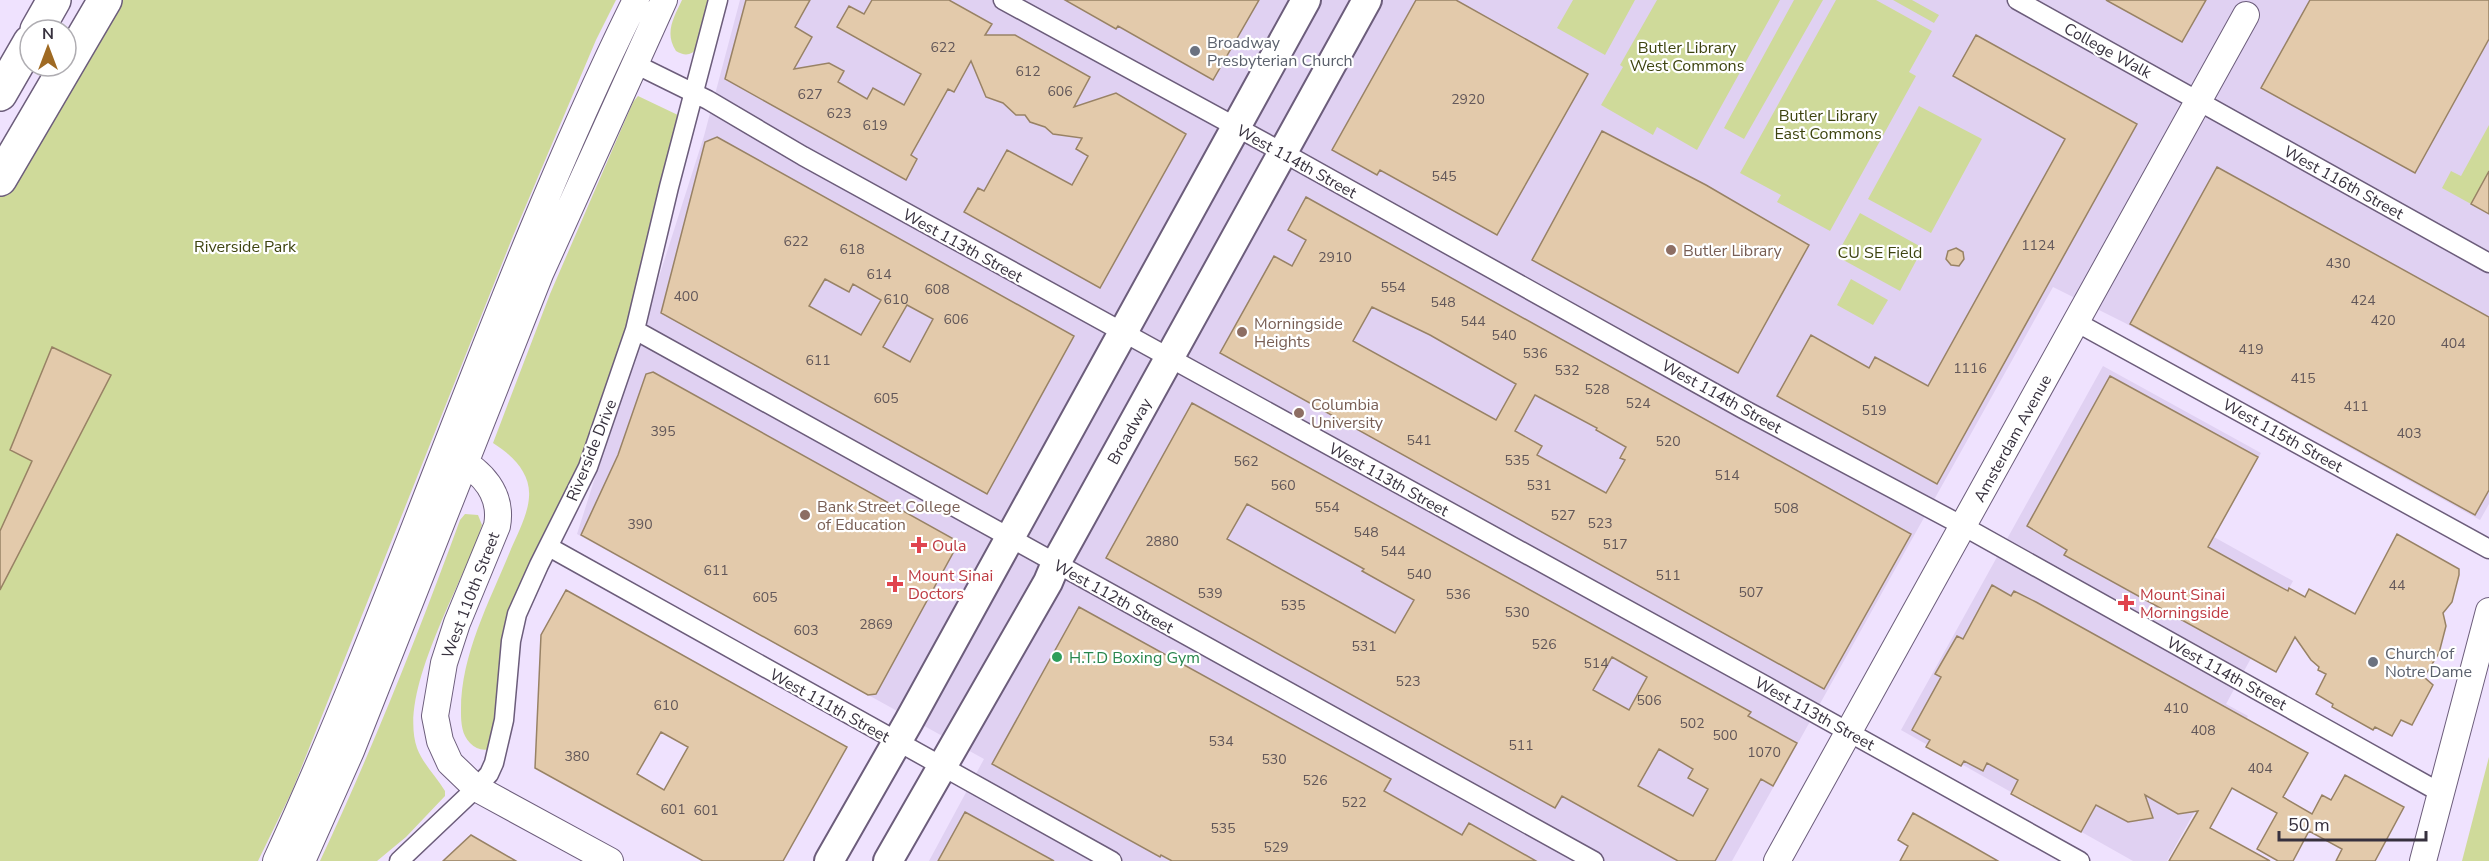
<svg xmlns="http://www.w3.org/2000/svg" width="2489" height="861" font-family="'Nunito Sans',sans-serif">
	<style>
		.built { fill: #e0d1f2 }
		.green { fill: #cfda9a }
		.building { fill: #e3caab; stroke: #988265; stroke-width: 1.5; fill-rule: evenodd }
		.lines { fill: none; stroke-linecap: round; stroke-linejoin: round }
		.street-casing { stroke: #6c5d7b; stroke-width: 21 }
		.secondary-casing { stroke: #6c5d7b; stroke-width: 28 }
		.primary-casing { stroke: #6c5d7b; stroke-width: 32 }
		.highway-casing { stroke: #6c5d7b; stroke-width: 36 }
		.street { stroke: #fff; stroke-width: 18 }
		.secondary { stroke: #fff; stroke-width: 26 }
		.primary { stroke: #fff; stroke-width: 28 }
		.highway { stroke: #fff; stroke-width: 33 }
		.worship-dot { fill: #6b7280; stroke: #fff; stroke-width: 2 }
		.education-dot { fill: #8d6e63; stroke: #fff; stroke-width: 2 }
		.health-dot { fill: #e0444e; stroke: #fff; stroke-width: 2 }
		.leisure-dot { fill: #2e9e5b; stroke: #fff; stroke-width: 2 }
		.labels { text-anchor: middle; stroke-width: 4.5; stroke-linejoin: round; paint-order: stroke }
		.number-label { font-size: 14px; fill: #625759 }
		.worship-label { font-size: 16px; fill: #5b616d; stroke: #fff; text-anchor: start }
		.park-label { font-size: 16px; fill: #3d430f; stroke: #fff }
		.street-label { font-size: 16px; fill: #37313e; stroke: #fff }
		.education-label { font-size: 16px; fill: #785e54; stroke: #fff; text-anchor: start }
		.health-label { font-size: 16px; fill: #be3a42; stroke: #fff; text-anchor: start }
		.leisure-label { font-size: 16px; fill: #27864d; stroke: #fff; text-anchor: start }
	</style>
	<rect width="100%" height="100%" fill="#efe2fe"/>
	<path class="built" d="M740 0H2489V504L2480 520 2125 323 2053 287 1732 861H929L984 759 577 534 704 136Z
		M2103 366 2261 453 2214 537 2293 581 2226 704 2248 716 2167 861H2133L1901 730Z"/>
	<path class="green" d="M105 0H616L596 40 513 236 292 791 258 861H0V179Z
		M682 0H712C707 17 703 68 676 51 664 33 674 17 682 0Z
		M1573 0H1635L1605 55 1557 28Z
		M1657 0H1780L1697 150 1657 127 1653 135 1601 105 1623 67 1620 65Z
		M1794 0H1823L1744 139 1724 128Z
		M1836 0H1876L1932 31 1909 72 1916 76 1830 231 1777 202 1781 195 1740 173Z
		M1893 0H1912L1939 15 1934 23Z
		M638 96 680 116 638 299 576 479 525 573 511 607 497 725 490 749C482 751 476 749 470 743 462 735 461 723 461 713 460 655 490 601 511 549 518 533 528 514 529 497 531 473 512 455 493 443L550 294 633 102Z
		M1919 106 1982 139 1931 233 1868 199Z
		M2489 125V178L2486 177 2471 204 2442 188 2451 171 2461 176Z
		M1860 213 1923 248 1900 291 1836 256Z
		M1851 279 1888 300 1873 325 1837 305Z
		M465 514 478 515 482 525C464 583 397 690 417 748 423 764 436 776 445 791V796L406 837 377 861H320C372 750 418 635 460 520Z
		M2489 757V861H2462Z"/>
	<path class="building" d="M746 0H810L795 27 812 37 794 69 829 63 844 71 838 82 867 99 873 88 904 105 921 74 837 27 849 6 864 14 872 0H949L992 24 985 35H1015L1090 77 1074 107 1116 93 1186 134 1100 288 964 212 978 188 984 191 1007 150 1072 185 1088 156 1076 149 1082 138 1053 134 1045 127 1030 122 1025 115H1016L1003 103 986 97 971 61 954 92 948 89 911 155 917 159 906 180 725 79Z
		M1065 0H1259L1213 80 1118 26 1116 29Z
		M1416 0H1456L1588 74 1497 235 1380 170 1377 175 1332 150Z
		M2106 0H2206L2182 42Z
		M2310 0H2489V39L2415 173 2261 88Z
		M1976 35 2137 124 1937 484 1777 396 1811 335 1869 368 1875 357 1928 386 2065 139 1953 76Z
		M1602 131 1706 185 1809 245 1738 373 1532 260Z
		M717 137 1074 336 987 494 661 313 705 142ZM825 279 849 292 853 284 881 300 861 335 809 306ZM907 305 933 319 910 362 883 347Z
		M2217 167 2489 317V490L2475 515 2130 324Z
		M2489 171V214L2471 204Z
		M1306 197 1911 534 1824 689 1220 353 1274 256 1292 266 1306 240 1288 230ZM1372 307 1430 335 1516 384 1496 420 1353 341ZM1535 395 1597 428 1596 430 1626 447 1620 458 1625 460 1606 493 1537 455 1542 446 1515 431Z
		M1956 248 1963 252 1964 259 1959 266 1951 265 1946 259 1948 251Z
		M52 347 111 375 0 590V531L32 461 10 450Z
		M653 372 959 542 876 694 868 695 581 535 618 455 646 374Z
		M2110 376 2258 457 2208 547 2262 577 2288 591 2289 588 2305 597 2309 589 2355 614 2397 534 2459 569V575L2452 602 2443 613 2446 626 2439 653 2424 677 2433 685 2412 725 2401 720 2392 736 2375 727 2373 730 2332 707 2333 704 2316 694 2326 674 2318 670 2319 667 2311 660 2295 637 2276 672 2064 555 2067 550 2027 526Z
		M1192 403 1751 712 1748 716 1797 743 1773 786 1761 779 1715 861H1678L1562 796 1555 808 1106 558ZM1247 504 1364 569 1362 571 1414 600 1395 633 1227 539ZM1612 657 1647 677 1629 710 1593 690ZM1659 749 1693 769 1688 778 1708 789 1693 816 1638 786Z
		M1992 585 2011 596 2014 591 2036 602 2308 753 2283 797 2312 814 2322 795 2331 800 2345 775 2404 807 2375 861H2336L2342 849 2309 831 2293 861H2278L2257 849 2277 813 2232 788 2210 828 2270 861H2169L2198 811 2178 814 2145 795 2153 818 2128 822 2096 805 2081 832 2011 794 2018 780 1987 763 1983 771 1964 761 1961 766 1926 747 1930 740 1912 730 1941 677 1935 674 1957 636 1963 639Z
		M566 590 847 747 783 861H703L535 768 541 635ZM661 732 688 747 664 790 637 774Z
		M1079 607 1391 779 1384 791 1462 835 1469 823 1536 861H1172L1161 855 1160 857 992 764Z
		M965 812 1054 861H938Z
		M1913 813 1970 845 1998 861H1900L1908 846 1898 840Z
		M471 835 516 861H443Z"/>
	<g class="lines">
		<g class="street-casing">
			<path id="street" d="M1003 0 1282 152 1743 409 1963 526 2441 793
				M2017 0 2489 263
				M635 64 708 100 803 156 1766 686 2080 861
				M2076 322 2489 549
				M635 330 1594 861
				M549 547 1112 861
				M399 861 476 788 489 774 494 763 504 720 511 641 517 614 539 565 588 467 635 330 669 187 718 0"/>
		</g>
		<g class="secondary-casing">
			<path id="secondary" d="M454 457C482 471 503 494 497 526L457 623 444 663 435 716 440 741 450 763 476 788 610 861
				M276 861C406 578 498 279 636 0
				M302 861 351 751 540 274 664 0
				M1777 861 2246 15
				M2423 861 2489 611"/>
		</g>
		<g class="primary-casing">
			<path id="primary" d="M829 861 909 721 1306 0
				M888 861 1048 582 1056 563 1367 0"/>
		</g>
		<g class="highway-casing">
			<path id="highway" d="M37 30 54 0
				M0 94 30 42
				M0 179 105 0"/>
		</g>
		<use href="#street" class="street"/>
		<use href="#secondary" class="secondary"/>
		<use href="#primary" class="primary"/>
		<use href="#highway" class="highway"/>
	</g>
	<g class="worship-dot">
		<circle cx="1195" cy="51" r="6"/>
		<circle cx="2373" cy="662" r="6"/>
	</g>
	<g class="education-dot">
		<circle cx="1671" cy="250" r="6"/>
		<circle cx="1242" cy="332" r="6"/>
		<circle cx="1299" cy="413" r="6"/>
		<circle cx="805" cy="515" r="6"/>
	</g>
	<g class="health-dot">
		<path d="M916 536h6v6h6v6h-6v6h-6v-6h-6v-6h6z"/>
		<path d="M892 575h6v6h6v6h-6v6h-6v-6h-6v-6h6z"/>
		<path d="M2123 594h6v6h6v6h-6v6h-6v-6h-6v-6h6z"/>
	</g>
	<circle class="leisure-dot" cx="1057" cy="657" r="6"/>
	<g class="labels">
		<g class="number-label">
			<text x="943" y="52">622</text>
			<text x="1028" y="76">612</text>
			<text x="1060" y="96">606</text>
			<text x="810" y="99">627</text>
			<text x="1468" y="104">2920</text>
			<text x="839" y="118">623</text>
			<text x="875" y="130">619</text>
			<text x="1444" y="181">545</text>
			<text x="796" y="246">622</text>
			<text x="2038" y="250">1124</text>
			<text x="852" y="254">618</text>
			<text x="1335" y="262">2910</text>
			<text x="2338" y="268">430</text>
			<text x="879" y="279">614</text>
			<text x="1393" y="292">554</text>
			<text x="937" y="294">608</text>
			<text x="686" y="301">400</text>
			<text x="896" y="304">610</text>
			<text x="2363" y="305">424</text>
			<text x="1443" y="307">548</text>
			<text x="956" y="324">606</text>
			<text x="2383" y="325">420</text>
			<text x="1473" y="326">544</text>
			<text x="1504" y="340">540</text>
			<text x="2453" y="348">404</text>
			<text x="2251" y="354">419</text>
			<text x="1535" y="358">536</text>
			<text x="818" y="365">611</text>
			<text x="1970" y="373">1116</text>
			<text x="1567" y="375">532</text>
			<text x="2303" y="383">415</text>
			<text x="1597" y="394">528</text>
			<text x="886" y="403">605</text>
			<text x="1638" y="408">524</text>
			<text x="2356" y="411">411</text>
			<text x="1874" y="415">519</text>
			<text x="663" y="436">395</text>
			<text x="2409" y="438">403</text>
			<text x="1419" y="445">541</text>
			<text x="1668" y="446">520</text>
			<text x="1517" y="465">535</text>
			<text x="1246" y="466">562</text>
			<text x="1727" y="480">514</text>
			<text x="1283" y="490">560</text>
			<text x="1539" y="490">531</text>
			<text x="1327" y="512">554</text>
			<text x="1786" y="513">508</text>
			<text x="1563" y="520">527</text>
			<text x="1600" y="528">523</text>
			<text x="640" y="529">390</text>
			<text x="1366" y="537">548</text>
			<text x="1162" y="546">2880</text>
			<text x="1615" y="549">517</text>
			<text x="1393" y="556">544</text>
			<text x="716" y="575">611</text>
			<text x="1419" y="579">540</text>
			<text x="1668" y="580">511</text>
			<text x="2397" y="590">44</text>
			<text x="1751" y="597">507</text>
			<text x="1210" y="598">539</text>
			<text x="1458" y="599">536</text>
			<text x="765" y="602">605</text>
			<text x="1293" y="610">535</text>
			<text x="1517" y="617">530</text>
			<text x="876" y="629">2869</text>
			<text x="806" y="635">603</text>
			<text x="1544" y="649">526</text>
			<text x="1364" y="651">531</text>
			<text x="1596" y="668">514</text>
			<text x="1408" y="686">523</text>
			<text x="1649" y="705">506</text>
			<text x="666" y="710">610</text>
			<text x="2176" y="713">410</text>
			<text x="1692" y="728">502</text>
			<text x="2203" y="735">408</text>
			<text x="1725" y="740">500</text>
			<text x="1221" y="746">534</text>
			<text x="1521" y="750">511</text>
			<text x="1764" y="757">1070</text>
			<text x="577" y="761">380</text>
			<text x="1274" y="764">530</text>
			<text x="2260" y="773">404</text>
			<text x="1315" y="785">526</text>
			<text x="1354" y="807">522</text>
			<text x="673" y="814">601</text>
			<text x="706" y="815">601</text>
			<text x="1223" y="833">535</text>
			<text x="1276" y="852">529</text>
		</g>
		<g class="worship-label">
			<text x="1207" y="48">Broadway<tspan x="1207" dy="18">Presbyterian Church</tspan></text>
			<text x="2385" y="659">Church of<tspan x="2385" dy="18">Notre Dame</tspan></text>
		</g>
		<g class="park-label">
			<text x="1687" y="53">Butler Library<tspan x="1687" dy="18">West Commons</tspan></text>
			<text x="1828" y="121">Butler Library<tspan x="1828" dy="18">East Commons</tspan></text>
			<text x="245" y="252">Riverside Park</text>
			<text x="1880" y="258">CU SE Field</text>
		</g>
		<g class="street-label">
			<text transform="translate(2108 50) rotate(29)" y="6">College Walk</text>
			<text transform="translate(1297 161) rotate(29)" y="6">West 114th Street</text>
			<text transform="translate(2344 182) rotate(29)" y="6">West 116th Street</text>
			<text transform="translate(963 245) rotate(29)" y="6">West 113th Street</text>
			<text transform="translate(1722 396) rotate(29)" y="6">West 114th Street</text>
			<text transform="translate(1129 431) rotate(-61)" y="6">Broadway</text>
			<text transform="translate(2283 435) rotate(29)" y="6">West 115th Street</text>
			<text transform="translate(2012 438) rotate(-61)" y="6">Amsterdam Avenue</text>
			<text transform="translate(591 450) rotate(-68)" y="6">Riverside Drive</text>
			<text transform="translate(1389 479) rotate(29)" y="6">West 113th Street</text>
			<text transform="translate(470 595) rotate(-69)" y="6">West 110th Street</text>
			<text transform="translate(1114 596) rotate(29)" y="6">West 112th Street</text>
			<text transform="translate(2227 673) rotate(29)" y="6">West 114th Street</text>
			<text transform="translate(830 705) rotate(29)" y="6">West 111th Street</text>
			<text transform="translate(1815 713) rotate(29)" y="6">West 113th Street</text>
		</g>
		<g class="education-label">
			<text x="1683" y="256">Butler Library</text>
			<text x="1254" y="329">Morningside<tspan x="1254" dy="18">Heights</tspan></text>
			<text x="1311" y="410">Columbia<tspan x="1311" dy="18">University</tspan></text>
			<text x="817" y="512">Bank Street College<tspan x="817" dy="18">of Education</tspan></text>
		</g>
		<g class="health-label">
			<text x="932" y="551">Oula</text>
			<text x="908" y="581">Mount Sinai<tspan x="908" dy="18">Doctors</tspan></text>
			<text x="2140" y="600">Mount Sinai<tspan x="2140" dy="18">Morningside</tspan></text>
		</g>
		<g class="leisure-label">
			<text x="1069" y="663">H.T.D Boxing Gym</text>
		</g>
	</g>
	<g transform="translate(48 48)"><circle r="28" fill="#ffffff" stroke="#afadb2" stroke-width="1.5"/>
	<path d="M0-4.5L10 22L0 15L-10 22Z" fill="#9f6a23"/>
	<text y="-9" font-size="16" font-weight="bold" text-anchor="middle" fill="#37313e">N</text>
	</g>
	<path d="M2279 831v9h147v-9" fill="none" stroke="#37313e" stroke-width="3"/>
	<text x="2288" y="831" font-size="18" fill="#37313e" stroke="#ffffff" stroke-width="4.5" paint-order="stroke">50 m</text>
</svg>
